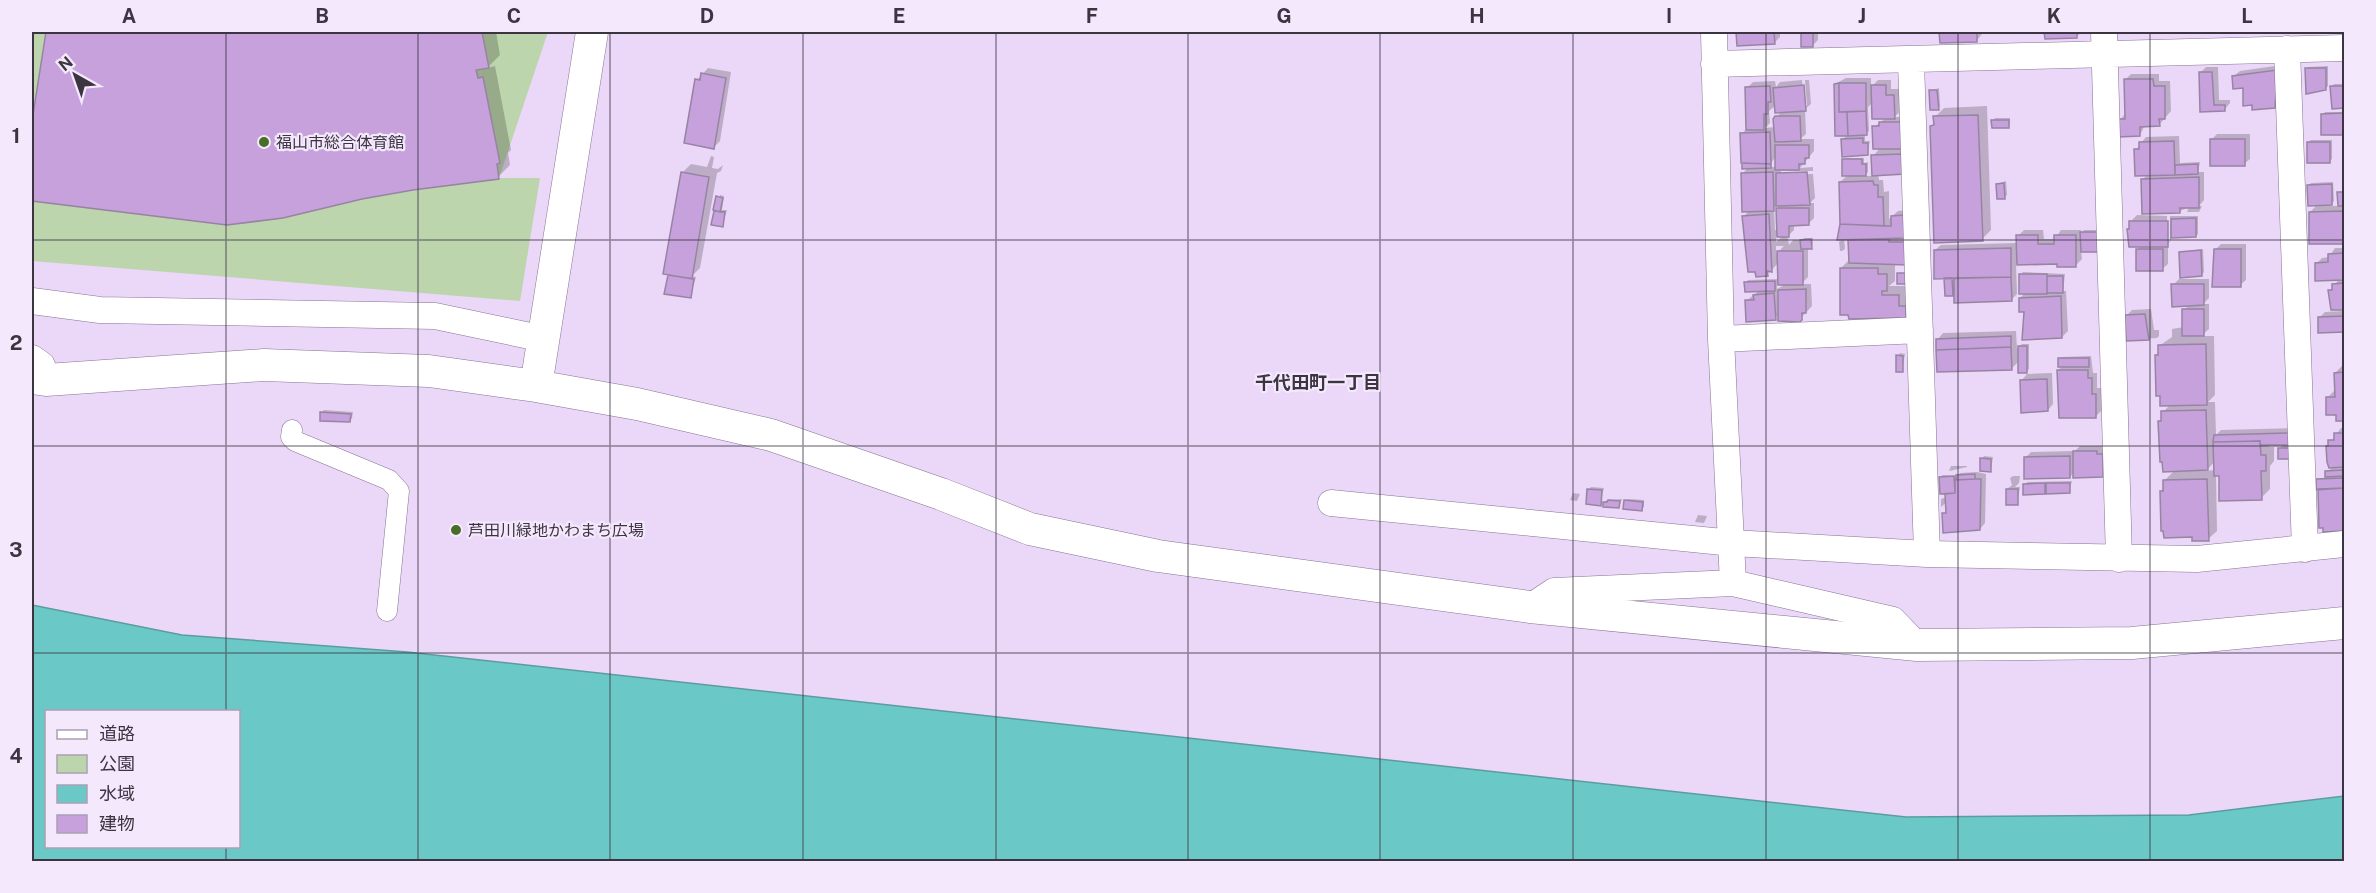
<svg xmlns="http://www.w3.org/2000/svg" width="2376" height="893" font-family="'Public Sans','Noto Sans JP',sans-serif">
	<style>
		.green { fill: #bdd5ad }
		.water { fill: #6ac9c6; stroke: #5c9c9e; stroke-width: 1.5; fill-rule: evenodd }
		.shadow { fill: #0003; fill-rule: evenodd }
		.building { fill: #c6a1dc; stroke: #9784a3; stroke-width: 1.5 }
		.lines { fill: none; stroke-linecap: round; stroke-linejoin: round }
		.pedestrian-casing { stroke: #867492; stroke-width: 21 }
		.minor-casing { stroke: #867492; stroke-width: 27 }
		.tertiary-casing { stroke: #867492; stroke-width: 33 }
		.pedestrian { stroke: #fff; stroke-width: 20 }
		.minor { stroke: #fff; stroke-width: 26 }
		.tertiary { stroke: #fff; stroke-width: 32 }
		.grid { fill: none; stroke: #3d3442; stroke-width: 1.5; stroke-opacity: 0.55 }
		.poi-dot { fill: #486d27; stroke: #f4e8fc; stroke-width: 2 }
		.labels { text-anchor: middle; stroke-width: 4.5; stroke-linejoin: round; paint-order: stroke }
		.poi-label { font-size: 16px; fill: #3d3442; stroke: #f4e8fc; text-anchor: start }
		.neighbourhood-label { font-size: 18px; font-weight: bold; fill: #3d3442; stroke: #f4e8fc }
		.neatline { fill: none; stroke: #3d3442; stroke-width: 2 }
		.grid-label { font-size: 20px; text-anchor: middle; font-weight: bold; fill: #3d3442 }
	</style>
	<rect width="100%" height="100%" fill="#ebd7f8"/>
	<path class="green" d="M32 32H548L499 178H540L520 301 32 261Z"/>
	<path class="water" d="M32 605 182 635 407 652 1906 817 2189 815 2344 796V861H32ZM46 712H238V846H46Z"/>
	<path class="shadow" d="M47 32H496L500 55 487 68 495 66 511 150 508 153 510 165 498 177 413 188 227 223 32 200V130Z
		M1738 32H1780V37L1774 43 1738 44Z
		M1803 32H1818V40L1813 45 1803 46Z
		M1941 32H1982V34L1977 40 1941 42Z
		M2046 32H2082L2077 36 2046 38Z
		M2282 65 2281 101 2275 106 2253 104 2244 87 2234 76 2240 71Z
		M2328 66V86L2326 88 2306 69 2309 67Z
		M2206 67H2218L2219 100H2230V103L2225 109 2202 110 2200 73Z
		M708 68 731 72 720 141 714 147 697 80Z
		M2131 74H2159V81H2170L2171 111 2159 125H2145L2140 135 2120 120 2126 113 2125 80Z
		M1846 78H1871V87L1878 80H1891V89H1900V112L1894 117H1908L1909 149 1878 174 1879 180H1883L1884 192 1889 191V219L1898 211 1910 210 1912 237 1895 263V281L1889 286H1907L1914 308 1905 317 1841 268 1850 259V238H1844L1845 249 1842 251H1840L1839 242 1843 239H1839V230L1841 227 1840 182 1848 175 1844 160 1846 158H1864V163L1868 162V172L1864 176H1874L1873 156 1881 147 1874 127 1886 118 1873 102 1868 107 1869 131 1865 134V141H1870L1867 154 1843 139 1848 134 1836 135 1835 84Z
		M1802 80 1804 106H1807L1805 80H1809L1811 104 1805 109 1806 134 1800 139H1814V151L1800 168 1813 167V171H1781V174H1813L1815 198 1810 203H1814V218L1808 224H1794V230L1786 238H1788L1789 245 1793 240H1800V243L1804 238H1813V245L1808 247V277L1801 284H1811L1812 306 1799 320 1780 314 1775 318 1746 301 1760 290 1746 283 1748 280 1779 279 1778 263 1767 275 1744 216 1750 210 1742 174 1749 167 1742 134 1748 127 1747 88 1753 82 1775 81 1776 87 1780 82ZM1776 105 1782 111 1774 120 1775 127 1765 128 1770 123 1769 111ZM1777 156V167H1770L1773 160ZM1778 205V230H1775L1774 208ZM1776 236H1783L1776 242ZM1776 246H1784L1776 254ZM1777 284H1786L1777 289Z
		M2334 84H2344V107H2333L2332 87Z
		M1939 88 1940 106 1938 108 1931 91Z
		M1987 106 1991 230 1982 239 1931 126 1935 122V117L1944 108Z
		M2325 112H2344L2343 133 2322 115Z
		M1995 118H2010V124L2008 126 1993 120Z
		M2217 134H2250V159L2244 164 2211 140Z
		M2179 136 2180 163 2200 162 2198 172H2204V200L2199 206H2202L2199 212H2187L2189 207 2180 211 2143 179 2148 174 2136 150 2141 143 2146 137Z
		M2311 140H2332V159L2330 161 2308 142Z
		M711 156 714 157 712 168 718 169 723 165 721 171 717 173 700 268 692 276 696 277 690 297 669 275 682 173 691 164 707 167Z
		M2006 181 2007 195 2005 197 1997 184Z
		M2333 182 2334 201 2329 206H2339V193L2344 190V242L2311 243 2310 212 2318 204 2308 186 2311 183Z
		M720 195 724 196 722 210H727L722 226 713 224Z
		M2137 215 2167 216V241H2170V216H2198V234L2196 236 2173 237 2168 244V264L2162 269 2137 250 2142 245 2131 227V221Z
		M2024 230H2043L2044 239H2055L2061 230H2081V234L2084 230H2100L2081 251 2082 259 2076 265 2058 262 2016 264 2017 294 2011 300 1955 291 1952 294 1935 250 1941 245 2018 243V236Z
		M2221 244H2246V280L2240 285 2215 250Z
		M2335 248H2344V308H2332L2330 291 2340 278 2317 263 2322 258 2329 257Z
		M2203 249 2204 272 2202 275 2180 252Z
		M2023 272 2065 274 2063 291H2066L2068 331 2062 337 2026 311 2020 298 2026 292 2020 275Z
		M2179 279H2209V298L2203 304H2209V329L2201 336H2214L2215 395 2208 402H2215L2216 435 2221 430 2294 428V437L2286 446H2291V455L2280 448 2285 443 2269 444V447H2274V461L2270 466V489L2261 498 2216 474 2217 531 2208 539 2194 535 2161 491 2164 488V481L2175 470 2160 422 2163 418V412L2170 405 2161 394 2157 356 2159 346 2172 337V329L2184 327V310L2189 305 2173 285ZM2215 461 2216 470 2206 471Z
		M2151 309 2154 330H2159V336L2157 338 2128 340 2126 316 2132 310Z
		M2344 311V330L2320 331 2319 318 2325 312Z
		M2016 331 2017 349 2022 344H2029V369L2026 372 2020 360 2011 369 1938 339 1943 333Z
		M1900 353 1905 354 1902 370 1898 356Z
		M2091 356 2093 373H2097V388H2102V410L2096 416 2058 370 2063 366 2059 359 2062 357Z
		M2344 364V420H2337V414L2328 397 2336 389 2335 373Z
		M2052 373 2053 404 2048 410 2022 380 2027 374Z
		M324 410 353 412 352 418 350 421 321 413Z
		M2341 428H2344L2343 529 2317 480 2327 477V471L2331 469 2328 446Z
		M2080 446H2102V449L2108 448V470L2103 475 2074 472 2070 477 2025 458 2031 452 2075 451Z
		M1984 456 1993 457 1991 470 1982 459Z
		M1951 466H1967V467L1949 471Z
		M1977 472 1986 474 1985 523 1980 529 1943 514 1948 510 1947 502 1941 507V499L1947 497 1949 492 1940 477 1943 475 1957 476 1960 473Z
		M2013 476H2020L2019 483 2015 487H2020L2017 504 2007 489 2012 485 2010 478Z
		M2072 481 2069 492 2024 493 2027 482Z
		M1591 487 1604 488 1600 504 1589 490Z
		M1573 493 1580 494 1577 501 1570 500Z
		M1622 499 1619 507 1605 502 1607 500Z
		M1628 499 1644 500V507L1641 509 1625 501Z
		M1698 515 1707 516 1704 523 1695 522Z"/>
	<path class="building" d="M46 32H482L489 68 476 70 478 78 483 77 500 163 497 164 499 179 413 190 362 199 283 218 227 225 32 201V121Z
		M1736 32H1774L1775 44 1737 46Z
		M1801 32H1813V47H1801Z
		M1939 32H1977V42L1940 43Z
		M2044 32H2077V38L2045 39Z
		M2305 68H2326V90L2306 94Z
		M2277 70 2275 108 2252 110V105L2243 106V88L2233 89 2232 76Z
		M2199 72H2212L2214 105H2225V111L2200 112Z
		M701 73 726 78 714 149 684 143 695 79 700 80Z
		M2124 79H2153L2154 86H2165V119H2159L2160 126 2140 127V136L2119 137 2118 119H2125Z
		M1839 83V112H1847L1848 136H1835L1834 84Z
		M1839 83H1866V111L1839 112Z
		M1804 85 1806 111 1775 113 1773 88Z
		M1871 85H1886V95H1894L1895 119H1872Z
		M1770 86 1771 102H1768V114H1764V130H1746L1745 87Z
		M2330 86H2344V108L2332 109Z
		M1929 90H1937L1939 110H1930Z
		M1866 111 1867 135 1848 136 1847 112Z
		M2343 113V135H2321V114Z
		M1978 115 1983 241 1934 243 1930 126 1934 125 1933 116Z
		M1775 116H1800L1801 141 1775 142 1773 119Z
		M1991 120H2009V128H1992Z
		M1879 122H1903V149H1873L1872 126H1879Z
		M1770 132 1771 164 1741 163 1740 133Z
		M1863 138V143H1868V155L1842 157 1841 139Z
		M2210 139H2245V166H2210Z
		M2174 141 2175 175 2135 176 2134 149H2139V142Z
		M2307 142H2330V163H2307Z
		M1775 145H1809V158H1805V164H1799V170H1775Z
		M1904 154 1905 174 1872 176 1871 155Z
		M1842 159H1862V164H1866V176H1842Z
		M1742 163 1771 164V168L1742 169Z
		M2198 164V174L2175 175V165Z
		M681 172 709 177 692 279 663 274Z
		M1773 172 1774 211 1742 212 1741 173Z
		M1807 172 1810 205 1776 206V173Z
		M2199 177V208H2180V213L2142 214 2141 179Z
		M1873 181 1874 185H1878V197H1883L1884 226 1840 224 1839 182Z
		M2004 183 2005 199H1997L1996 184Z
		M2332 184V205L2308 206 2307 185Z
		M2337 192H2344V206H2338Z
		M716 196 723 198 720 212 713 210Z
		M1776 208H1809V225L1789 226V237H1777Z
		M714 211 725 212 723 227 711 225Z
		M2344 211V244H2309V212Z
		M1769 214 1772 272 1767 271 1768 276 1756 277 1755 272H1748L1742 216Z
		M1905 215 1906 238 1837 240 1840 224 1891 226V216Z
		M2196 218V237L2171 238V219Z
		M2129 221H2168V247H2129L2127 229H2129Z
		M2080 232H2098V252H2081Z
		M2016 235H2038V244H2054V235H2076V267H2057V264L2017 265Z
		M1811 239 1812 249H1801L1800 240Z
		M1889 239V242H1906L1907 265 1849 263 1848 240Z
		M2011 248V277L1934 279V250Z
		M2136 249H2163V271H2136Z
		M2214 249H2241V287H2212Z
		M2201 250 2202 276 2180 278 2179 252Z
		M1777 251H1803V285H1778Z
		M2344 253V280L2315 281V263L2328 262V254Z
		M1840 268H1878V274H1887V291H1882V295H1899V306H1906V318L1849 319 1848 315H1840Z
		M1897 273H1907L1908 284H1897Z
		M2019 274H2047V294H2019Z
		M668 275 694 279 691 298 664 294Z
		M2047 276H2063V293H2047Z
		M2011 277 2012 301 1954 303V278Z
		M1944 278H1952L1953 296H1945Z
		M1775 281V291L1745 292 1744 282Z
		M2344 283V310H2331L2328 290H2332V284Z
		M2171 284H2204V305L2172 307Z
		M1806 289V313H1802V320L1800 322 1778 321V290Z
		M1774 293 1776 320 1746 322 1745 300H1754L1753 295Z
		M2061 296 2062 338 2022 340 2024 312H2019V298Z
		M2182 309H2204V336H2182Z
		M2145 314 2149 340 2126 341 2125 315Z
		M2344 316V332L2318 333V317Z
		M2011 336V347L1936 350V339Z
		M2206 344 2207 405 2160 406V396H2156L2155 355H2158V345Z
		M2018 346H2027V373H2018Z
		M2011 347 2012 370 1937 372 1936 350Z
		M1896 355 1903 356V372H1896Z
		M2058 358H2089V367H2058Z
		M2057 370H2088V378H2092V394H2096V418H2059Z
		M2344 372V421H2336V415H2326V397H2335L2334 373Z
		M2047 379 2048 411 2021 413 2020 380Z
		M2206 410 2208 470 2163 472 2162 462H2160L2158 421H2161V411Z
		M320 412 351 414 350 422 320 421Z
		M2289 433V445H2260V441L2213 442 2214 435Z
		M2334 433H2344V467L2329 468 2327 462 2326 446H2328V440H2334Z
		M2260 441 2261 455H2266V471H2261L2262 500 2219 501V476H2214L2213 442Z
		M2278 448H2290V459H2278Z
		M2073 451H2097V454H2103V477L2073 478Z
		M2070 456V478L2024 479V457Z
		M1980 458 1991 459V472L1980 471Z
		M2344 470V476L2325 477V471Z
		M1975 474V479L1956 480V475Z
		M1954 476 1955 493 1940 494 1939 477Z
		M2344 478V488L2316 490V479Z
		M1975 479H1981L1980 530 1943 533 1942 513H1946L1945 494 1955 493V480Z
		M2207 479 2209 541H2192V537L2164 538 2163 531H2161L2160 491H2163V480Z
		M2045 483V494L2023 495V484Z
		M2046 483H2070V493L2046 494Z
		M2344 488 2343 531 2323 532V528H2319L2318 489Z
		M1587 489 1602 490 1601 506 1586 504Z
		M2006 489H2018V505H2006Z
		M1608 500 1620 501 1619 508 1603 507V502H1607Z
		M1624 500 1643 502 1642 511 1623 509Z"/>
	<g class="lines">
		<g class="pedestrian-casing">
			<path id="pedestrian" d="M292 430 291 437 295 441 389 480 399 491 387 611"/>
		</g>
		<g class="minor-casing">
			<path id="minor" d="M1714 32 1721 339 1733 583 1893 620 1917 645
				M2104 32 2119 559
				M2287 49 2305 549
				M1911 61 1927 554
				M1714 64 2344 48
				M32 301 100 310 435 316 544 339
				M1721 339 1920 330
				M32 358 42 365 46 380
				M1331 503 1733 543 1927 554 2197 559 2344 544
				M1530 607 1554 591 1733 583"/>
		</g>
		<g class="tertiary-casing">
			<path id="tertiary" d="M32 378 46 380 264 365 429 371 536 386 637 404 771 435 941 494 1030 529 1158 556 1530 607 1917 645 2132 643 2344 623
				M536 386 592 32"/>
		</g>
		<use href="#pedestrian" class="pedestrian"/>
		<use href="#minor" class="minor"/>
		<use href="#tertiary" class="tertiary"/>
	</g>
	<path class="grid" d="M226 32V712M418 32V862M610 32V862M803 32V862M996 32V862M1188 32V862M1380 32V862M1573 32V862M1766 32V862M1958 32V862M2150 32V862M32 240H2344M32 446H2344M32 653H2344M226 846V862"/>
	<g class="poi-dot">
		<circle cx="264" cy="142" r="6"/>
		<circle cx="456" cy="530" r="6"/>
	</g>
	<g class="labels">
		<g class="poi-label">
			<text x="276" y="148">福山市総合体育館</text>
			<text x="468" y="536">芦田川緑地かわまち広場</text>
		</g>
		<g class="neighbourhood-label">
			<text x="1318" y="389">千代田町一丁目</text>
		</g>
	</g>
	<rect width="2376" height="893" fill="none" stroke="#f4e8fc" stroke-width="66"/>
	<rect x="45" y="710" width="195" height="138" fill="#f4e8fc" stroke="#aba0b2" stroke-width="1.5"/>
	<rect x="57" y="730" width="30" height="9" fill="#ffffff" stroke="#aba0b2" stroke-width="1.5"/>
	<text x="99" y="740" font-size="18" fill="#3d3442">道路</text>
	<rect x="57" y="755" width="30" height="18" fill="#bdd5ad" stroke="#aba0b2" stroke-width="1.5"/>
	<text x="99" y="770" font-size="18" fill="#3d3442">公園</text>
	<rect x="57" y="785" width="30" height="18" fill="#6ac9c6" stroke="#aba0b2" stroke-width="1.5"/>
	<text x="99" y="800" font-size="18" fill="#3d3442">水域</text>
	<rect x="57" y="815" width="30" height="18" fill="#c6a1dc" stroke="#aba0b2" stroke-width="1.5"/>
	<text x="99" y="830" font-size="18" fill="#3d3442">建物</text>
	<g transform="translate(75 75) rotate(320)" stroke="#f4e8fc" stroke-width="4.5" paint-order="stroke">
	<path d="M0-4.5L10 22L0 15L-10 22Z" fill="#3d3442"/>
	<text y="-9" font-size="16" font-weight="bold" text-anchor="middle" fill="#3d3442">N</text>
	</g>
	<rect x="33" y="33" width="2310" height="827" class="neatline"/>
	<g class="grid-label">
		<text x="129" y="23">A</text>
		<text x="322" y="23">B</text>
		<text x="514" y="23">C</text>
		<text x="707" y="23">D</text>
		<text x="899" y="23">E</text>
		<text x="1092" y="23">F</text>
		<text x="1284" y="23">G</text>
		<text x="1477" y="23">H</text>
		<text x="1669" y="23">I</text>
		<text x="1862" y="23">J</text>
		<text x="2054" y="23">K</text>
		<text x="2247" y="23">L</text>
		<text x="16" y="143">1</text>
		<text x="16" y="350">2</text>
		<text x="16" y="557">3</text>
		<text x="16" y="763">4</text>
	</g>
</svg>
